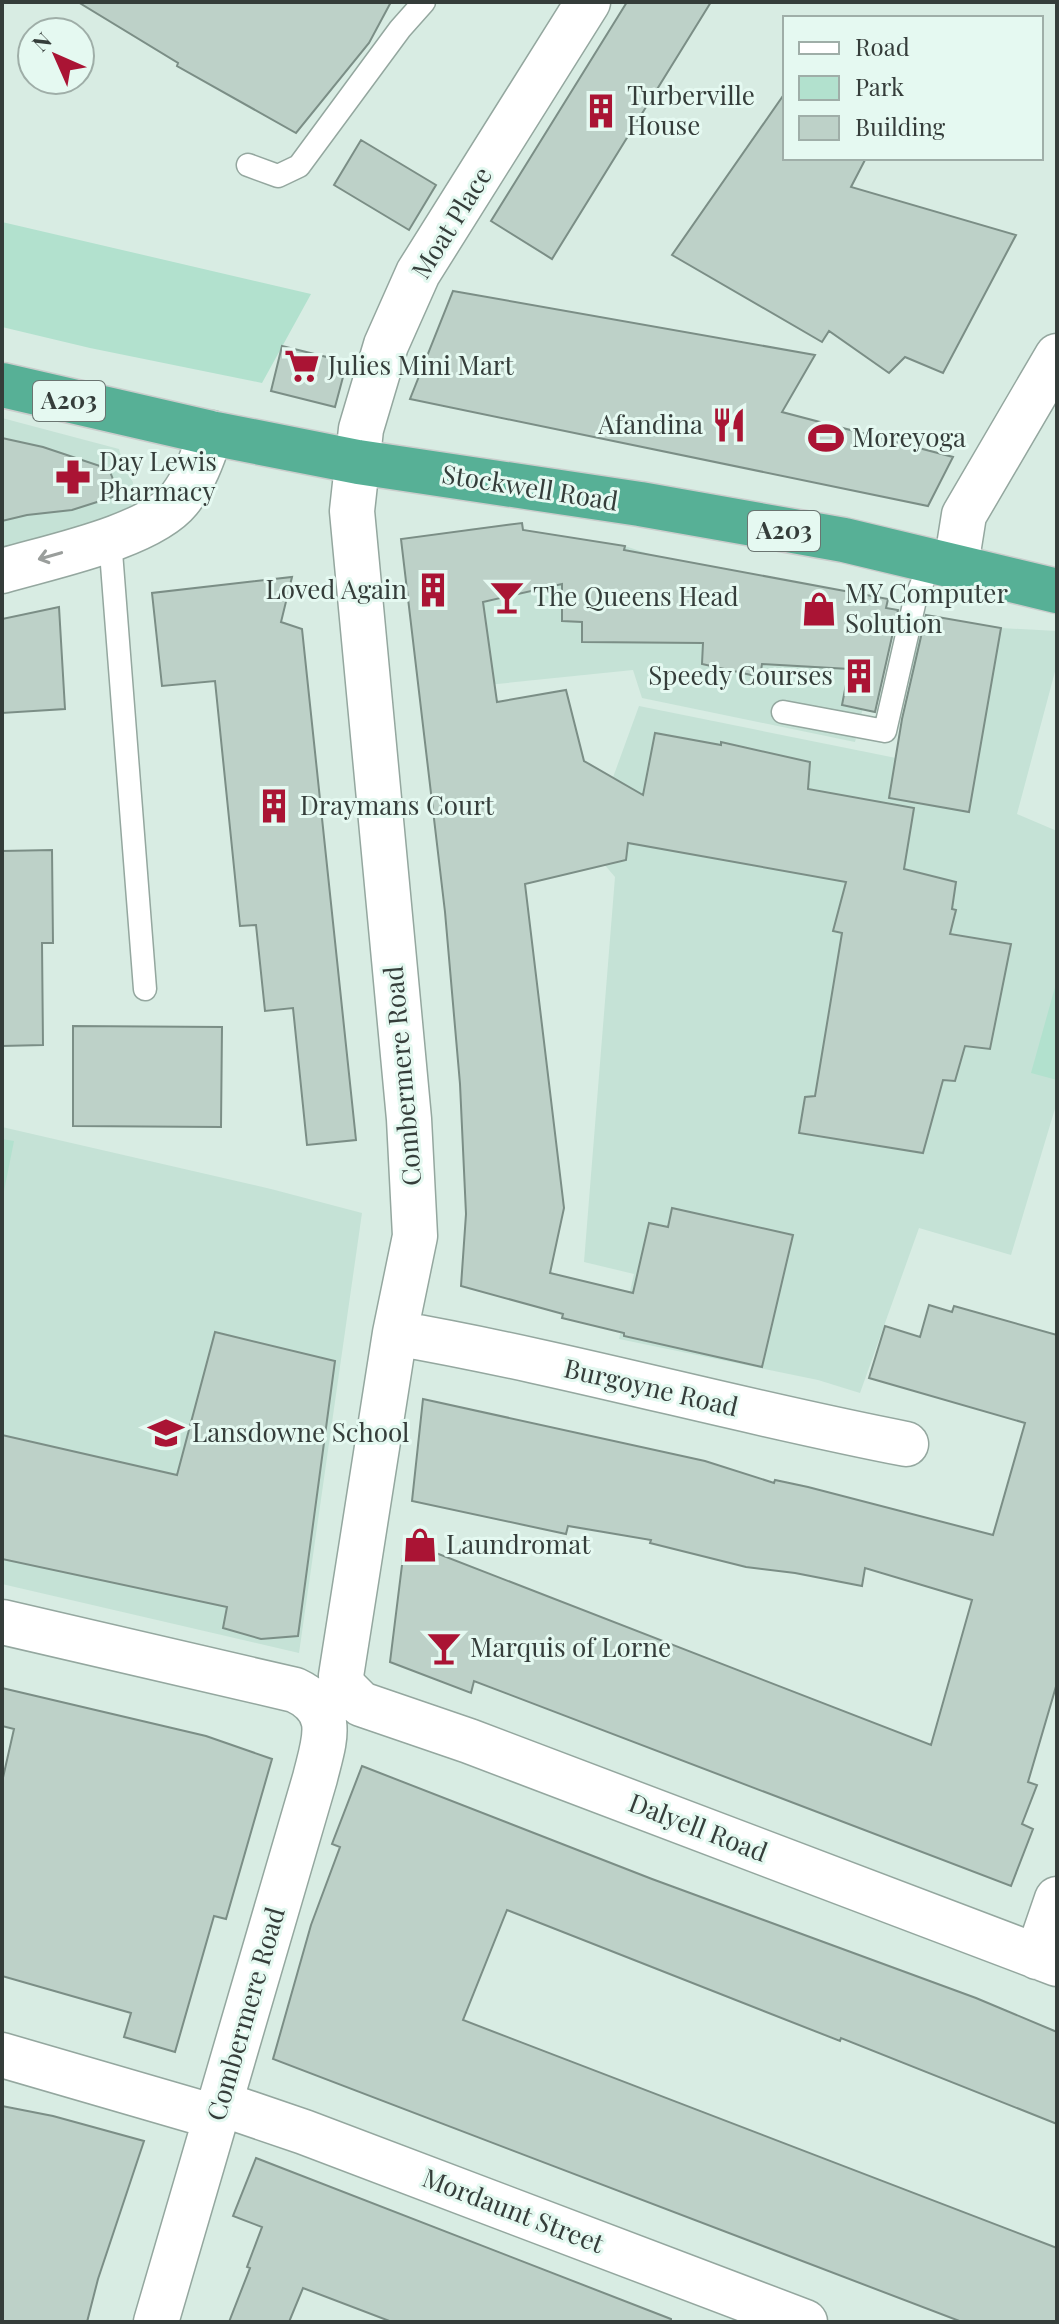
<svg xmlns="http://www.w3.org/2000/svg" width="1059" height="2324" font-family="'Playfair Display',serif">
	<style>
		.built { fill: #c5e2d6 }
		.green { fill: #b2e1ce }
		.building { fill: #bdd1c8; stroke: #7b8e86; stroke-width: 2 }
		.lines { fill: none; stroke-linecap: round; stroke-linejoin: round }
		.service-casing { stroke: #94a79f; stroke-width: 25 }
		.minor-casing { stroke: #94a79f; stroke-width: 47 }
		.trunk-casing { stroke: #cacdcc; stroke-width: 47 }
		.service { stroke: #fff; stroke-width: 22 }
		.minor { stroke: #fff; stroke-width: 44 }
		.trunk { stroke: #57b096; stroke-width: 44 }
		.oneway { stroke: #9a9e9c }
		.labels { text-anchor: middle; stroke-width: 6; stroke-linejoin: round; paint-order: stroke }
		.shield { fill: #e5f9f1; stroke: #6a7571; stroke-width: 2 }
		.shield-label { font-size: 24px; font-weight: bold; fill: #353d3a }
		.poi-label { font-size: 26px; fill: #353d3a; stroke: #e5f9f1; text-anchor: start }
		.street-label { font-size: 26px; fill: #353d3a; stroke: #e5f9f1 }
	</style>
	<rect width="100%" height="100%" fill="#d8ece3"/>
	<path class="built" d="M2 418 119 449 126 472 133 482 131 509 104 526 2 553Z
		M516 524 520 529 625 546 652 555 888 599 855 742 642 698 633 670 487 685 461 537 467 529Z
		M922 615 1001 628 1057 631V664L1017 814 1057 831V1102L1011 1255 919 1228 860 1393 818 1380 619 1339 634 1274 584 1262 615 877 592 850 596 824 639 706 896 758Z
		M2 1127 271 1189 362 1213 299 1653 2 1584Z"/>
	<path class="green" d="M2 222 311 294 262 383 90 348 2 327Z
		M1057 980V1080L1031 1073Z
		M2 1139 14 1141 2 1201Z"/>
	<path class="building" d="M78 2H391L369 43 296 133 177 66 178 63Z
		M627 2H711L552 259 491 221Z
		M785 93V158H866L851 187 1016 235 943 373 905 357 889 373 829 331 822 342 672 255Z
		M361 140 436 185 409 230 334 185Z
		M453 291 815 355 782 412 953 457 928 506 410 399Z
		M282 346 347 362 335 407 271 391Z
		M2 438 43 447 109 469 119 495 72 510 27 515 2 521Z
		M522 523 523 530 625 546 624 550 888 599 886 608 898 610 875 712 842 705 849 669 762 664 760 677 702 664 703 643 582 642V622L562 621V584L483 602 497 702 566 690 584 761 643 795 655 733 721 745V742L810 762 808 789 914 808 904 869 956 882 952 909 956 910 950 934 1011 944 990 1049 965 1046 955 1081 943 1080 923 1153 799 1133 805 1097 815 1096 842 933 833 931 846 882 628 843 626 860 525 884 564 1208 550 1273 633 1293 649 1223 668 1227 672 1208 793 1235 762 1367 624 1336V1333L562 1318 563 1314 461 1286 466 1214 460 1084 445 912 401 539Z
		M292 577 281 622 302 629 356 1140 307 1145 293 1008 265 1011 256 925 240 926 215 681 162 686 152 593Z
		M59 607 65 709 2 713V619Z
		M926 615 1001 628 969 812 889 798 902 719Z
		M52 850 53 943H42L43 1045 2 1046V851Z
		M73 1026 222 1027 221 1127 73 1126Z
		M929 1305 952 1312 954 1306 1057 1335V1683L1028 1782 1037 1785 1022 1824 1033 1829 1011 1886 474 1681 471 1693 390 1662 405 1541 931 1745 972 1600 865 1568 862 1586 795 1573 746 1567 650 1543 651 1540 568 1526 566 1534 412 1501 423 1399 705 1461 774 1483 775 1480 808 1487 993 1535 1025 1423 869 1378 885 1326 920 1337Z
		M215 1332 335 1361 298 1636 261 1639 223 1628 227 1607 2 1559V1435L177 1475Z
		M2 1688 206 1736 272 1759 226 1919 214 1916 175 2052 124 2037 131 2013 2 1976V1782L14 1729 2 1726Z
		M362 1766 652 1879 976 1998 1057 2032V2124L841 2038 840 2041 507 1910 463 2020 1057 2248V2322H962L273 2059 311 1925 340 1847 332 1844Z
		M2 2106 53 2116 144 2141 98 2279 87 2322H2Z
		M256 2158 671 2319V2322H392L303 2288 289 2322H229L250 2268 247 2267 262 2227 233 2216Z"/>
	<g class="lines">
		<g class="service-casing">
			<path id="service" d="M248 165 278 176 299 166 400 29 424 2
				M110 539 145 989
				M783 712 885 731 915 600 932 559"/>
		</g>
		<g class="minor-casing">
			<path id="minor" d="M588 2 418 273 386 345 361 429 352 511 409 1119 415 1236 395 1333 341 1676 344 1687 361 1704 469 1741 1057 1964
				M956 565 964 515 1057 356
				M2 571C49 557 149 537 179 500 195 480 203 456 211 433
				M395 1333C567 1363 735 1411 906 1444
				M2 1622 295 1690C338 1710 324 1741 315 1778L156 2322
				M1037 1957 1057 1899
				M2 2055 215 2117
				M219 2103 304 2132 805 2322"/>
		</g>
		<g class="trunk-casing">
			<path id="trunk" d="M2 385 211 433 358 462 640 504 844 540 1057 591"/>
		</g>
		<use href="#service" class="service"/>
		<use href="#minor" class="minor"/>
		<use href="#trunk" class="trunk"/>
	</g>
	<defs><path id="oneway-shaft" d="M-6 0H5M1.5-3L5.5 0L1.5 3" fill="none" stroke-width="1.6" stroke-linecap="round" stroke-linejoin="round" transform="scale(2)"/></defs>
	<use class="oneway" href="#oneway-shaft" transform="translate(50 556) rotate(164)"/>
	<defs>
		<g id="building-bare" transform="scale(2.76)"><path d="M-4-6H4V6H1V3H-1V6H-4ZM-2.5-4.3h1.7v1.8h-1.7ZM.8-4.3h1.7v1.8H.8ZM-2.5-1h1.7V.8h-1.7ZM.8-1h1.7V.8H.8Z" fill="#aa1434" stroke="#e5f9f1" stroke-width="2.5" paint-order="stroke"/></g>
		<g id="supermarket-bare" transform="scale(2.76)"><path d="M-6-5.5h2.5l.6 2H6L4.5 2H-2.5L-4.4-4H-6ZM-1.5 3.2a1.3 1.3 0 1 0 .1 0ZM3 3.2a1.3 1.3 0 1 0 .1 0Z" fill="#aa1434" stroke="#e5f9f1" stroke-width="2.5" paint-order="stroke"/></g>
		<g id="restaurant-bare" transform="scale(2.76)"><path d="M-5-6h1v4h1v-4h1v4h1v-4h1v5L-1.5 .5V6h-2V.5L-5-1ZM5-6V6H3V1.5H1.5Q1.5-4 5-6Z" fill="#aa1434" stroke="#e5f9f1" stroke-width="2.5" paint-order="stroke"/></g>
		<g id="stadium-bare" transform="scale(2.76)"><path d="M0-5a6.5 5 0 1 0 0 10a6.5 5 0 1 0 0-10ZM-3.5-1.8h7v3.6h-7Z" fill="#aa1434" stroke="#e5f9f1" stroke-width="2.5" paint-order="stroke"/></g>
		<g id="pharmacy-bare" transform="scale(2.76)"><path d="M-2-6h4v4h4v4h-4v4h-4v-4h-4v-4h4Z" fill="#aa1434" stroke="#e5f9f1" stroke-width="2.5" paint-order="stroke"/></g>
		<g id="bar-bare" transform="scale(2.76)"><path d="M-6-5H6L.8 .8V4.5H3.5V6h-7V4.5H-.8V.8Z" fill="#aa1434" stroke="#e5f9f1" stroke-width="2.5" paint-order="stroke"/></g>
		<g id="shop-bare" transform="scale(2.76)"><path d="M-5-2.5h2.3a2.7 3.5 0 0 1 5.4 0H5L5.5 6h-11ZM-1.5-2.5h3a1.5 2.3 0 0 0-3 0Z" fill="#aa1434" stroke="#e5f9f1" stroke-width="2.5" paint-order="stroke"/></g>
		<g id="school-bare" transform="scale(2.76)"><path d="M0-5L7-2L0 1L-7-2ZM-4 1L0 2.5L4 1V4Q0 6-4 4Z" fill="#aa1434" stroke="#e5f9f1" stroke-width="2.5" paint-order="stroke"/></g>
	</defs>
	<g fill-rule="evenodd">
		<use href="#building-bare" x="601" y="111"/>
		<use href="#supermarket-bare" x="302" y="366"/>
		<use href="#restaurant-bare" x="729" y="425"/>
		<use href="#stadium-bare" x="826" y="438"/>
		<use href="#pharmacy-bare" x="73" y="477"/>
		<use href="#building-bare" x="433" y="590"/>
		<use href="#bar-bare" x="507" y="597"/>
		<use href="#shop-bare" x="819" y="609"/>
		<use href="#building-bare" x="859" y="676"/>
		<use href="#building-bare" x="274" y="806"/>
		<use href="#school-bare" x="166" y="1433"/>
		<use href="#shop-bare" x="420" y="1545"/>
		<use href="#bar-bare" x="444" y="1648"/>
	</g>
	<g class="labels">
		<g class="shield">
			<rect x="33" y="381" width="72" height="40" rx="6"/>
			<rect x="748" y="511" width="72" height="40" rx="6"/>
		</g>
		<g class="shield-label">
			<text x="69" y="409">A203</text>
			<text x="784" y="539">A203</text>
		</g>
		<g class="poi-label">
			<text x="627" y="105">Turberville<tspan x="627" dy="30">House</tspan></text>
			<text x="328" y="375">Julies Mini Mart</text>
			<text x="703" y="434" text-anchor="end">Afandina</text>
			<text x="852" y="447">Moreyoga</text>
			<text x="99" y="471">Day Lewis<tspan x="99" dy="30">Pharmacy</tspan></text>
			<text x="407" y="599" text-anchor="end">Loved Again</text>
			<text x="845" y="603">MY Computer<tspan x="845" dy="30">Solution</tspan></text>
			<text x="533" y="606">The Queens Head</text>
			<text x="833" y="685" text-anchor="end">Speedy Courses</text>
			<text x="300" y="815">Draymans Court</text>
			<text x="192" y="1442">Lansdowne School</text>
			<text x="446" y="1554">Laundromat</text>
			<text x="470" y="1657">Marquis of Lorne</text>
		</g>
		<g class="street-label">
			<text transform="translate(452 223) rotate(-58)" y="9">Moat Place</text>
			<text transform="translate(530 488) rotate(9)" y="9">Stockwell Road</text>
			<text transform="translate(403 1076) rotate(-95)" y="9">Combermere Road</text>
			<text transform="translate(651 1388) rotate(13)" y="9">Burgoyne Road</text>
			<text transform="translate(698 1828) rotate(21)" y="9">Dalyell Road</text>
			<text transform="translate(246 2014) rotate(-74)" y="9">Combermere Road</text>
			<text transform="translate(513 2211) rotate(21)" y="9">Mordaunt Street</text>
		</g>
	</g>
	<rect width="1059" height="2324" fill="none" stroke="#353d3a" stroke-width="8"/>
	<rect x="783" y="16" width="260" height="144" fill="#e5f9f1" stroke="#9faea8" stroke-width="2"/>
	<rect x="799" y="42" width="40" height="12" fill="#ffffff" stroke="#9faea8" stroke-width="2"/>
	<text x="855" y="56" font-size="24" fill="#353d3a">Road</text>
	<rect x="799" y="76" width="40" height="24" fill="#b2e1ce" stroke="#9faea8" stroke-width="2"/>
	<text x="855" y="96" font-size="24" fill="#353d3a">Park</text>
	<rect x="799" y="116" width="40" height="24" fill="#bdd1c8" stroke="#9faea8" stroke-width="2"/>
	<text x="855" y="136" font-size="24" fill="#353d3a">Building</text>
	<g transform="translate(56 56) rotate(315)"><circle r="38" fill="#e5f9f1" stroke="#9faea8" stroke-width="2"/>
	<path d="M0-6L14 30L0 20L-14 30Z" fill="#aa1434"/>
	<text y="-12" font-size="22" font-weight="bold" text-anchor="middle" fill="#353d3a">N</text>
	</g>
</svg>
